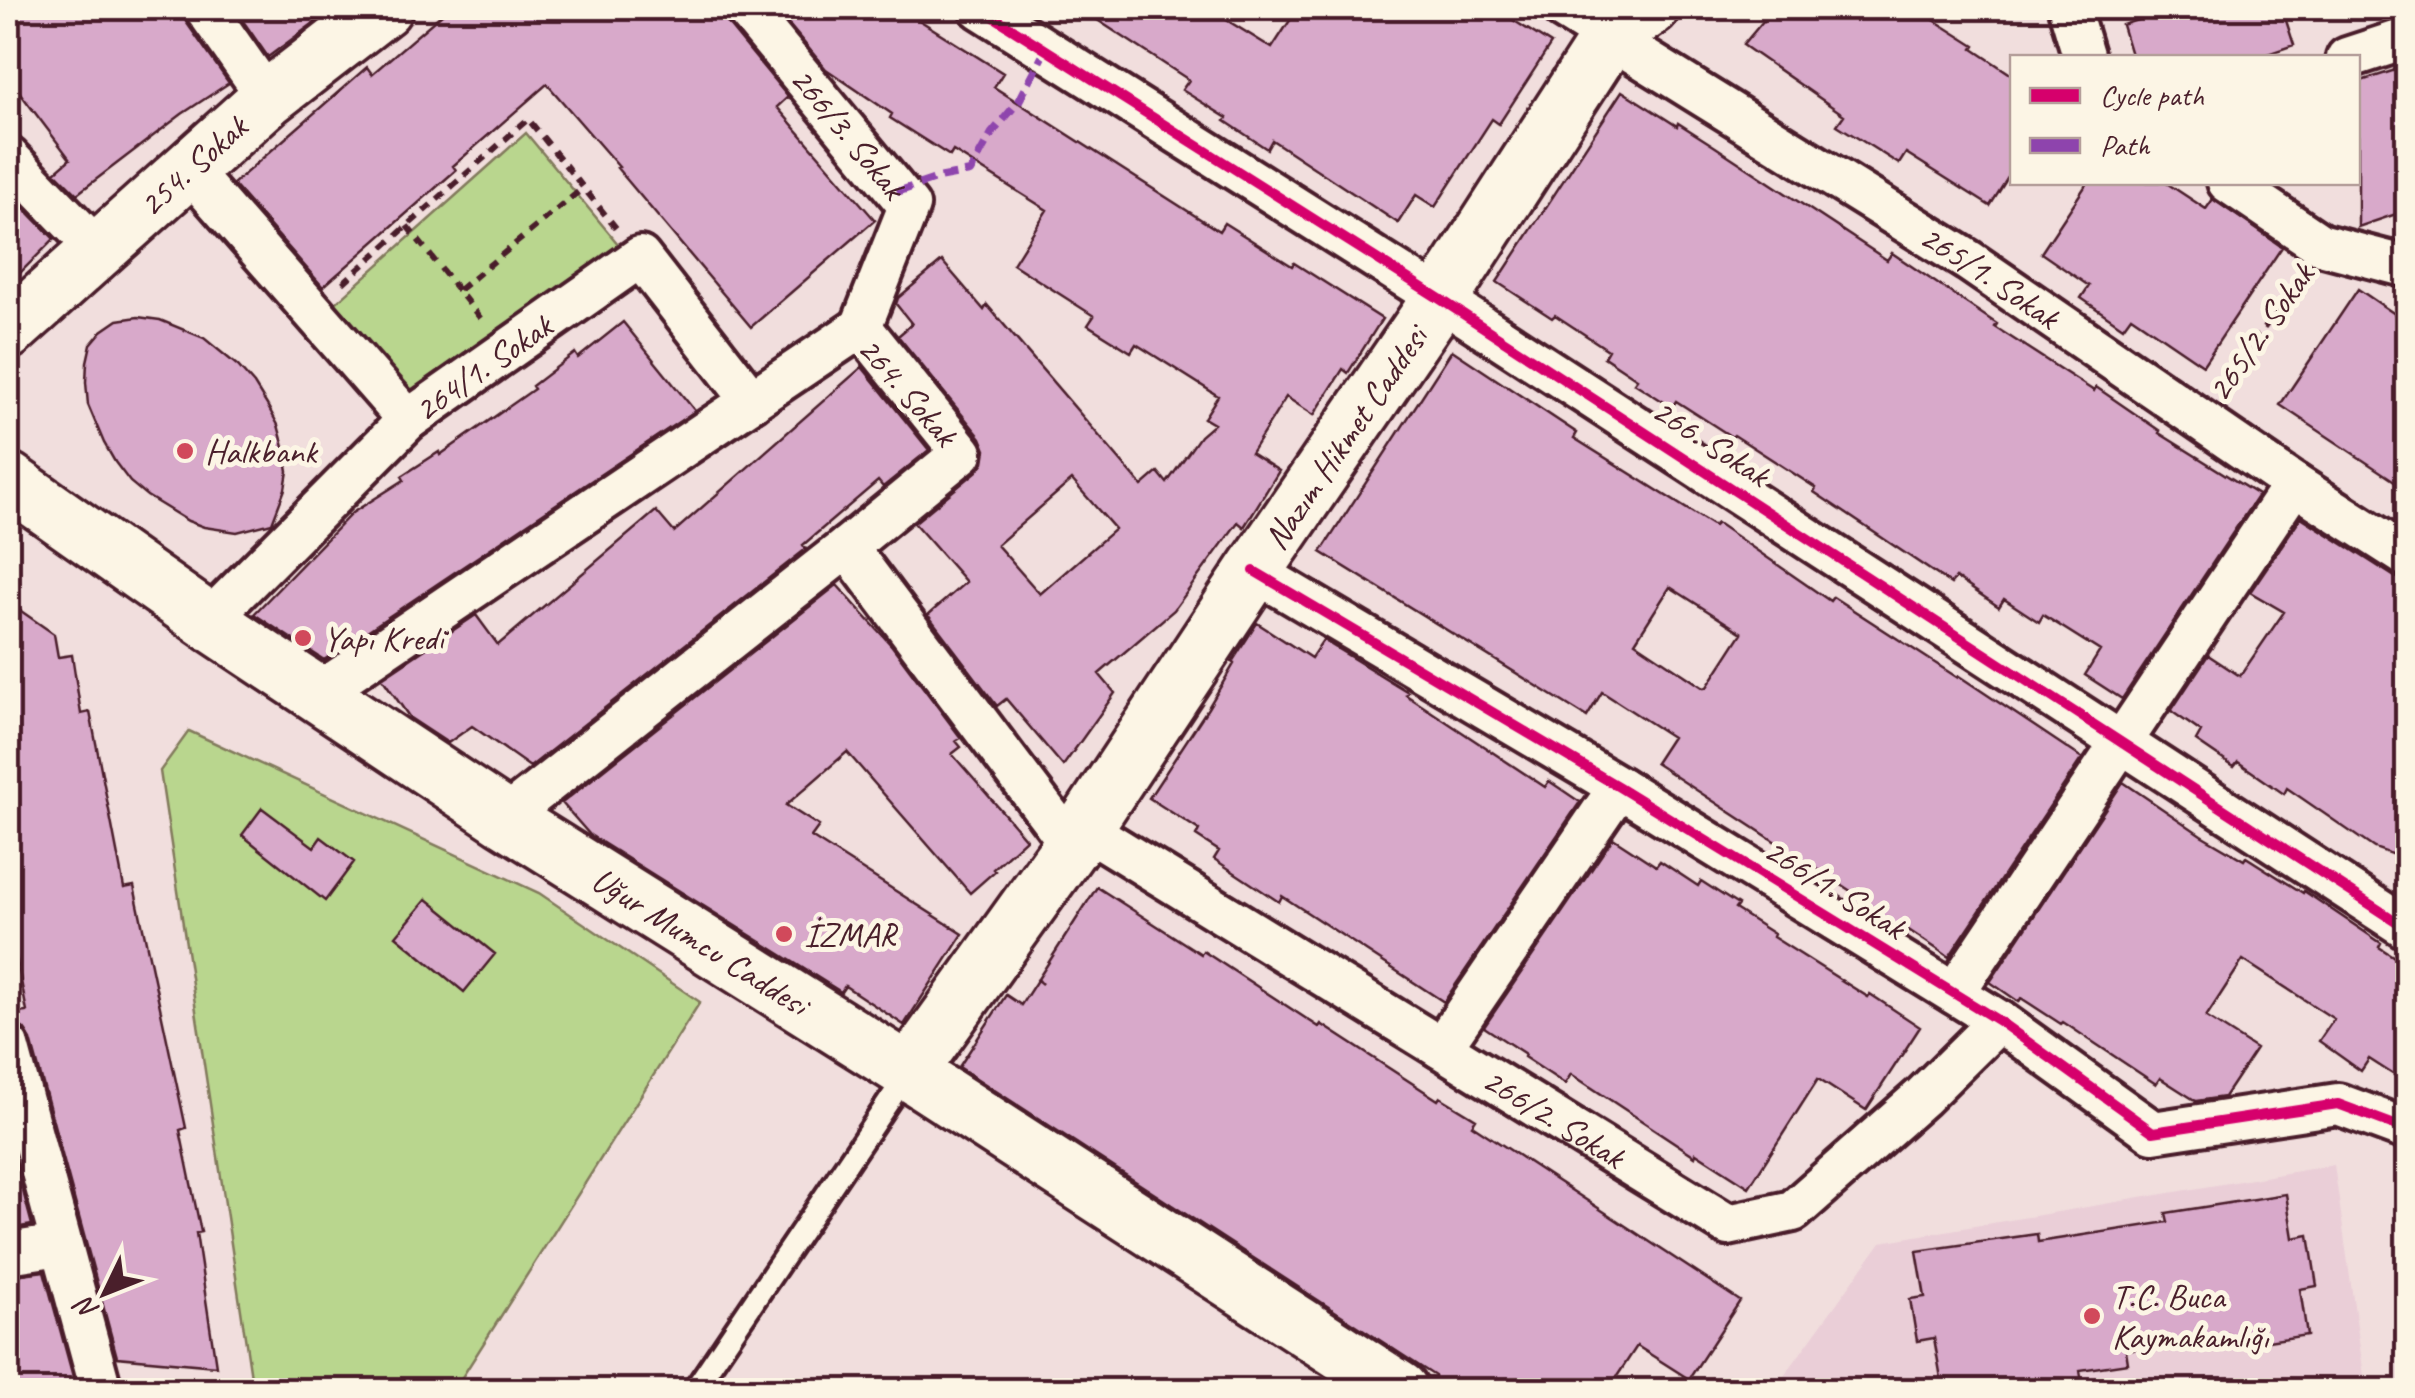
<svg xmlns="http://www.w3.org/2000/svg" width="2415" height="1398" font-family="Caveat,sans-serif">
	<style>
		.built { fill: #eaced7 }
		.green { fill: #b9d68e; stroke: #827a5c; stroke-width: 2.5 }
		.building { fill: #d8a9ca; stroke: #4a1f2b; stroke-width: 2.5; fill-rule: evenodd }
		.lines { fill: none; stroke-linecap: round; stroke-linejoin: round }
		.lane-casing { stroke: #4a1f2b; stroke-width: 28 }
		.street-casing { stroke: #4a1f2b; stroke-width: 48 }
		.secondary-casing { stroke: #4a1f2b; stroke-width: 62 }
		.path { stroke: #4a1f2b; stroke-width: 6; stroke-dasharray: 10 8; stroke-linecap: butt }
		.lane { stroke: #fcf5e5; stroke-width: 20 }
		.street { stroke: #fcf5e5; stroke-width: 40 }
		.secondary { stroke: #fcf5e5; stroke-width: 55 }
		.quiet { stroke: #8e44ad; stroke-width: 8; stroke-dasharray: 15 8; stroke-linecap: butt }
		.cycleway-casing { stroke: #fcf5e5; stroke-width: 16 }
		.cycleway { stroke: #d6006c; stroke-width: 10 }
		.poi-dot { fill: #d1495b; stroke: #fcf5e5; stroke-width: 4 }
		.labels { text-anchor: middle; stroke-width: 10; stroke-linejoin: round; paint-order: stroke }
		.street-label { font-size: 35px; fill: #4a1f2b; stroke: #fcf5e5 }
		.poi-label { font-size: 35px; fill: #4a1f2b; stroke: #fcf5e5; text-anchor: start }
	</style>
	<rect width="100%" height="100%" fill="#f1dedd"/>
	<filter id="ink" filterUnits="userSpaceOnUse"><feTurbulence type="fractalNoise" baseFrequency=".01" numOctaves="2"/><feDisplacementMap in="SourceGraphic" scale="20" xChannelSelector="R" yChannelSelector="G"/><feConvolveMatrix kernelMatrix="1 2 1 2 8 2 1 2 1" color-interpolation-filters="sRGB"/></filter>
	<g filter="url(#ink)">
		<path class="built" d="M2334 1165 2366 1390H1774L1881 1242Z"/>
		<path class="green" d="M526 133 628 256 412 403 330 308Z
			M189 731 539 893 700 1002 454 1390H253L160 771Z"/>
		<path class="building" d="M8 8H182L186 22 229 83 182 114 77 194 55 172 70 159 8 77Z
			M234 8H334L268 57Z
			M449 8H722L727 23 788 97 777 107 875 220 751 327 617 168 619 167 547 84 453 166 456 170 323 287 233 184 367 67 372 74Z
			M775 8H900L1003 73 994 87 1219 231 1224 223 1292 266 1294 263 1382 319 1348 373 1343 369 1314 415 1286 397 1251 453 1279 471 1244 527 1238 522 1174 610 1099 674 1115 693 1063 766 1006 699 997 706 928 615 966 582 914 523 977 471 984 462 986 450 981 438 898 336 912 324 896 304 898 298 942 261 984 310 987 305 1142 486 1158 472 1167 483 1200 436 1214 424 1204 418 1218 396 1136 344 1131 352 1088 325 1094 316 1013 264 1047 210 953 151 950 156 890 118 892 114 826 69ZM1072 480 1115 529 1040 594 997 545Z
			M1079 8H1207L1272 48 1298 8H1494L1551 44 1499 124 1492 119 1435 207 1416 195 1398 223 1272 140 1267 149 1225 121 1227 118 1182 90 1189 80Z
			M1774 8H1915L1975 46 1973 49 2012 75V171L1990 206 1906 153 1899 164 1837 125 1844 115 1743 45Z
			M2174 8H2282L2294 45 2256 58H2132L2122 25Z
			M2408 66V210L2358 227V82Z
			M1622 91 1677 126 1678 123 1714 146 1887 260 1892 253 1997 324 1995 327 2094 391 2096 387 2160 431 2159 433 2258 495 2122 699 2085 675 2100 651 2043 615 2039 622 2004 599 1999 607 1956 578 1951 584 1814 492 1816 488 1734 435 1732 437 1676 401 1672 407 1634 383 1637 379 1604 357 1608 350 1555 315 1552 318 1497 282Z
			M2088 182H2165L2206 209 2213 199 2282 247 2203 365 2131 316 2123 327 2081 298 2089 286 2041 253Z
			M19 203 54 239 8 285V213Z
			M2358 289 2408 323V490L2280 405Z
			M138 317 160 320 204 338 238 366 254 384 267 405 278 425 284 447 288 471 285 489 272 523 237 532 204 527 188 521 147 496 130 482 115 462 104 443 88 405 86 382 87 362 91 344 102 331 118 320Z
			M623 322 695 411 324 660 254 614 352 513 404 480 402 476 439 452 440 455 534 389 532 386 575 353 578 358Z
			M1452 350 1577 433 1574 438 1714 526 1717 523 1830 601 1833 597 1958 678 1959 676 2082 758 1949 957 1907 929 1905 932 1863 905 1866 901 1655 763 1672 737 1602 692 1587 717 1321 552ZM1670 587 1742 633 1707 687 1704 688 1635 642Z
			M862 367 929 450 883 487 878 481 803 545 806 549 530 767 472 726 448 743 410 718 382 678 476 615 498 645 656 511 674 532Z
			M2301 517 2395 577 2408 581V860L2374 848 2287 788 2284 794 2238 762 2234 767 2196 741 2201 732 2171 711 2208 655 2240 676 2284 612 2250 592Z
			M837 585 892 646 961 738 956 741 961 747 952 754 1026 839 993 869 995 871 970 893 847 752 786 805 819 826 811 837 963 934 904 1025 845 986 841 992 590 835 562 803Z
			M8 602 54 634 58 657 72 655 81 714 90 712 124 888 134 886 186 1128 180 1130 201 1232 196 1233 216 1366 117 1357 31 1040 24 1029 15 1023H8V1014L27 1012 8 914Z
			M1257 623 1311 658 1323 640 1408 692 1406 695 1545 787 1549 781 1580 802 1444 1002 1282 896 1279 902 1214 859 1219 851 1196 836 1199 830 1149 798 1208 708 1234 664 1232 662Z
			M2123 782 2201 835 2244 860 2246 857 2303 893 2304 891 2381 943 2379 947 2408 966V1084L2369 1059 2361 1071 2319 1041 2334 1019 2243 960 2206 1017 2256 1049 2224 1097 2196 1101 2160 1078 2156 1084 2063 1022 2061 1024 2021 998 2019 1002 1990 982Z
			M262 808 314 847 321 837 354 862 325 901 242 835Z
			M1613 838 1656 866 1660 861 1698 886 1701 881 1738 905 1735 909 1774 934 1773 937 1868 997 1870 994 1920 1027 1866 1110 1818 1079 1749 1187 1696 1153 1695 1156 1571 1074 1565 1084 1524 1057 1525 1054 1484 1027Z
			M1097 887 1201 954 1203 951 1319 1027 1321 1024 1438 1100 1440 1097 1476 1119 1472 1125 1740 1301 1689 1379 1637 1346 1608 1390H1451L1433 1379 1435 1376 959 1067 1006 995 1021 1005 1037 980 1042 984 1038 979Z
			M427 899 495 954 464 992 396 936Z
			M8 1135 32 1225 8 1229Z
			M2286 1194 2293 1238 2309 1235 2317 1286 2300 1289 2307 1335 2229 1347 2228 1334 2126 1350 2128 1363 2080 1370 2083 1390H1943L1934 1338 1917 1341 1910 1299 1925 1297 1917 1251 2037 1234 2038 1242 2168 1222 2166 1213Z
			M44 1271 75 1384 42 1390H8V1276Z"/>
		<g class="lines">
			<g class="lane-casing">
				<path id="lane" d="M694 1390 908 1073"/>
			</g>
			<g class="street-casing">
				<g id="street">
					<path d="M205 8 268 98"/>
					<path id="s1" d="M745 8 909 206 861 327"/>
					<path d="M980 8 1440 299 2408 929"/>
					<path id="s2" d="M1562 8 1969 261 2294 484 2408 557"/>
					<path d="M2069 8 2084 58"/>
					<path d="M2347 58 2408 38"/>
					<path d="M8 157 99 251"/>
					<path d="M189 170 408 420"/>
					<path d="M2228 182 2320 244 2408 267"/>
					<path d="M847 547 1071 845"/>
					<path d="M1254 571 1619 787 1999 1021 2153 1132 2338 1104 2408 1130"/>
					<path id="s3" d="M208 621 408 420 640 257 752 401"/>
					<path d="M318 693 861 327"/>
					<path d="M504 818 847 547 962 453 861 327"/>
					<path id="s4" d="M1084 828 1728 1225 1793 1211 1922 1097 1999 1021"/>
					<path d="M1954 993 2294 484"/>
					<path d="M8 1046 101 1390"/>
					<path d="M1441 1048 1619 787"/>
					<path d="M8 1253 60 1245"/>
				</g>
			</g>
			<g class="secondary-casing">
				<g id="secondary">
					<path id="s5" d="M8 331 268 98 384 8"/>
					<path id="s6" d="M8 480 208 621 504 818 909 1072 1400 1390"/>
					<path id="s7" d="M909 1072 1084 828 1254 571 1440 299 1610 36 1651 8"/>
				</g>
			</g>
			<path class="path" d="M407 226 481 319
				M343 283 528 119 616 228
				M459 290 583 188
				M2222 387 2299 279"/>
			<use href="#lane" class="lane"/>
			<use href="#street" class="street"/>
			<use href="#secondary" class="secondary"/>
			<path class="quiet" d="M897 192 938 178 970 172 992 133 1019 101 1046 49"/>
			<g class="cycleway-casing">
				<path id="cycleway" d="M980 8 1440 299 2408 929
					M1254 571 1619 787 1999 1021 2153 1132 2338 1104 2408 1130"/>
			</g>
			<use href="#cycleway" class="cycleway"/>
		</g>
	</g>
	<g class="poi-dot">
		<circle cx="185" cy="451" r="10"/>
		<circle cx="303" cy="638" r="10"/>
		<circle cx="784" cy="934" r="10"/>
		<circle cx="2092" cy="1316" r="10"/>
	</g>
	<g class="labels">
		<g class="street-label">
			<text dy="12" stroke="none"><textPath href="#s1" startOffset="162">266/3. Sokak</textPath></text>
			<text dy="12" stroke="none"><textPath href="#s5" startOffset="248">254. Sokak</textPath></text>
			<text dy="12" stroke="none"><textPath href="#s2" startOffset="505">265/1. Sokak</textPath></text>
			<text transform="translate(2260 332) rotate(-55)" y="12">265/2. Sokak</text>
			<text dy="12" stroke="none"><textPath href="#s3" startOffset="375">264/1. Sokak</textPath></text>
			<text transform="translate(908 391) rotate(49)" y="12">264. Sokak</text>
			<text dy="12" stroke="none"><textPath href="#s7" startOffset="770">Nazım Hikmet Caddesi</textPath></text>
			<text transform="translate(1711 442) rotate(33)" y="12">266. Sokak</text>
			<text transform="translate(1835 888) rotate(32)" y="12">266/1. Sokak</text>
			<text dy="12" stroke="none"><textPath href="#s6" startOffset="832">Uğur Mumcu Caddesi</textPath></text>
			<text dy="12" stroke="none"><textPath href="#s4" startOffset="552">266/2. Sokak</textPath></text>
		</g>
		<g class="poi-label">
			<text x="205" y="463">Halkbank</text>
			<text x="323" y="650">Yapı Kredi</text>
			<text x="804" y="946">İZMAR</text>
			<text x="2112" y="1308">T.C. Buca<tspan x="2112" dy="40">Kaymakamlığı</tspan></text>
		</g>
	</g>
	<rect width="2415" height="1398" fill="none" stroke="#fcf5e5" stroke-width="40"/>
	<rect x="20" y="20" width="2375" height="1358" fill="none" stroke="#4a1f2b" stroke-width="4" filter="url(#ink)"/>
	<rect x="2010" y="55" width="350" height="130" fill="#fcf5e5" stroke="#b59f9b" stroke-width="2.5"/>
	<rect x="2030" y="88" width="50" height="15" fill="#d6006c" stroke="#b59f9b" stroke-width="2.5"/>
	<text x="2100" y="105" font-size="30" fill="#4a1f2b">Cycle path</text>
	<rect x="2030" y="138" width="50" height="15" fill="#8e44ad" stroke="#b59f9b" stroke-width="2.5"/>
	<text x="2100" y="155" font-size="30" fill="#4a1f2b">Path</text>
	<g transform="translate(105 1293) rotate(227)" stroke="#fcf5e5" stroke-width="8" paint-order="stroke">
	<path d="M0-8L18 38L0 25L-18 38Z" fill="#4a1f2b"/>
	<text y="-15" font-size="28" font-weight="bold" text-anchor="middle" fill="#4a1f2b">N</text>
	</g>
</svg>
